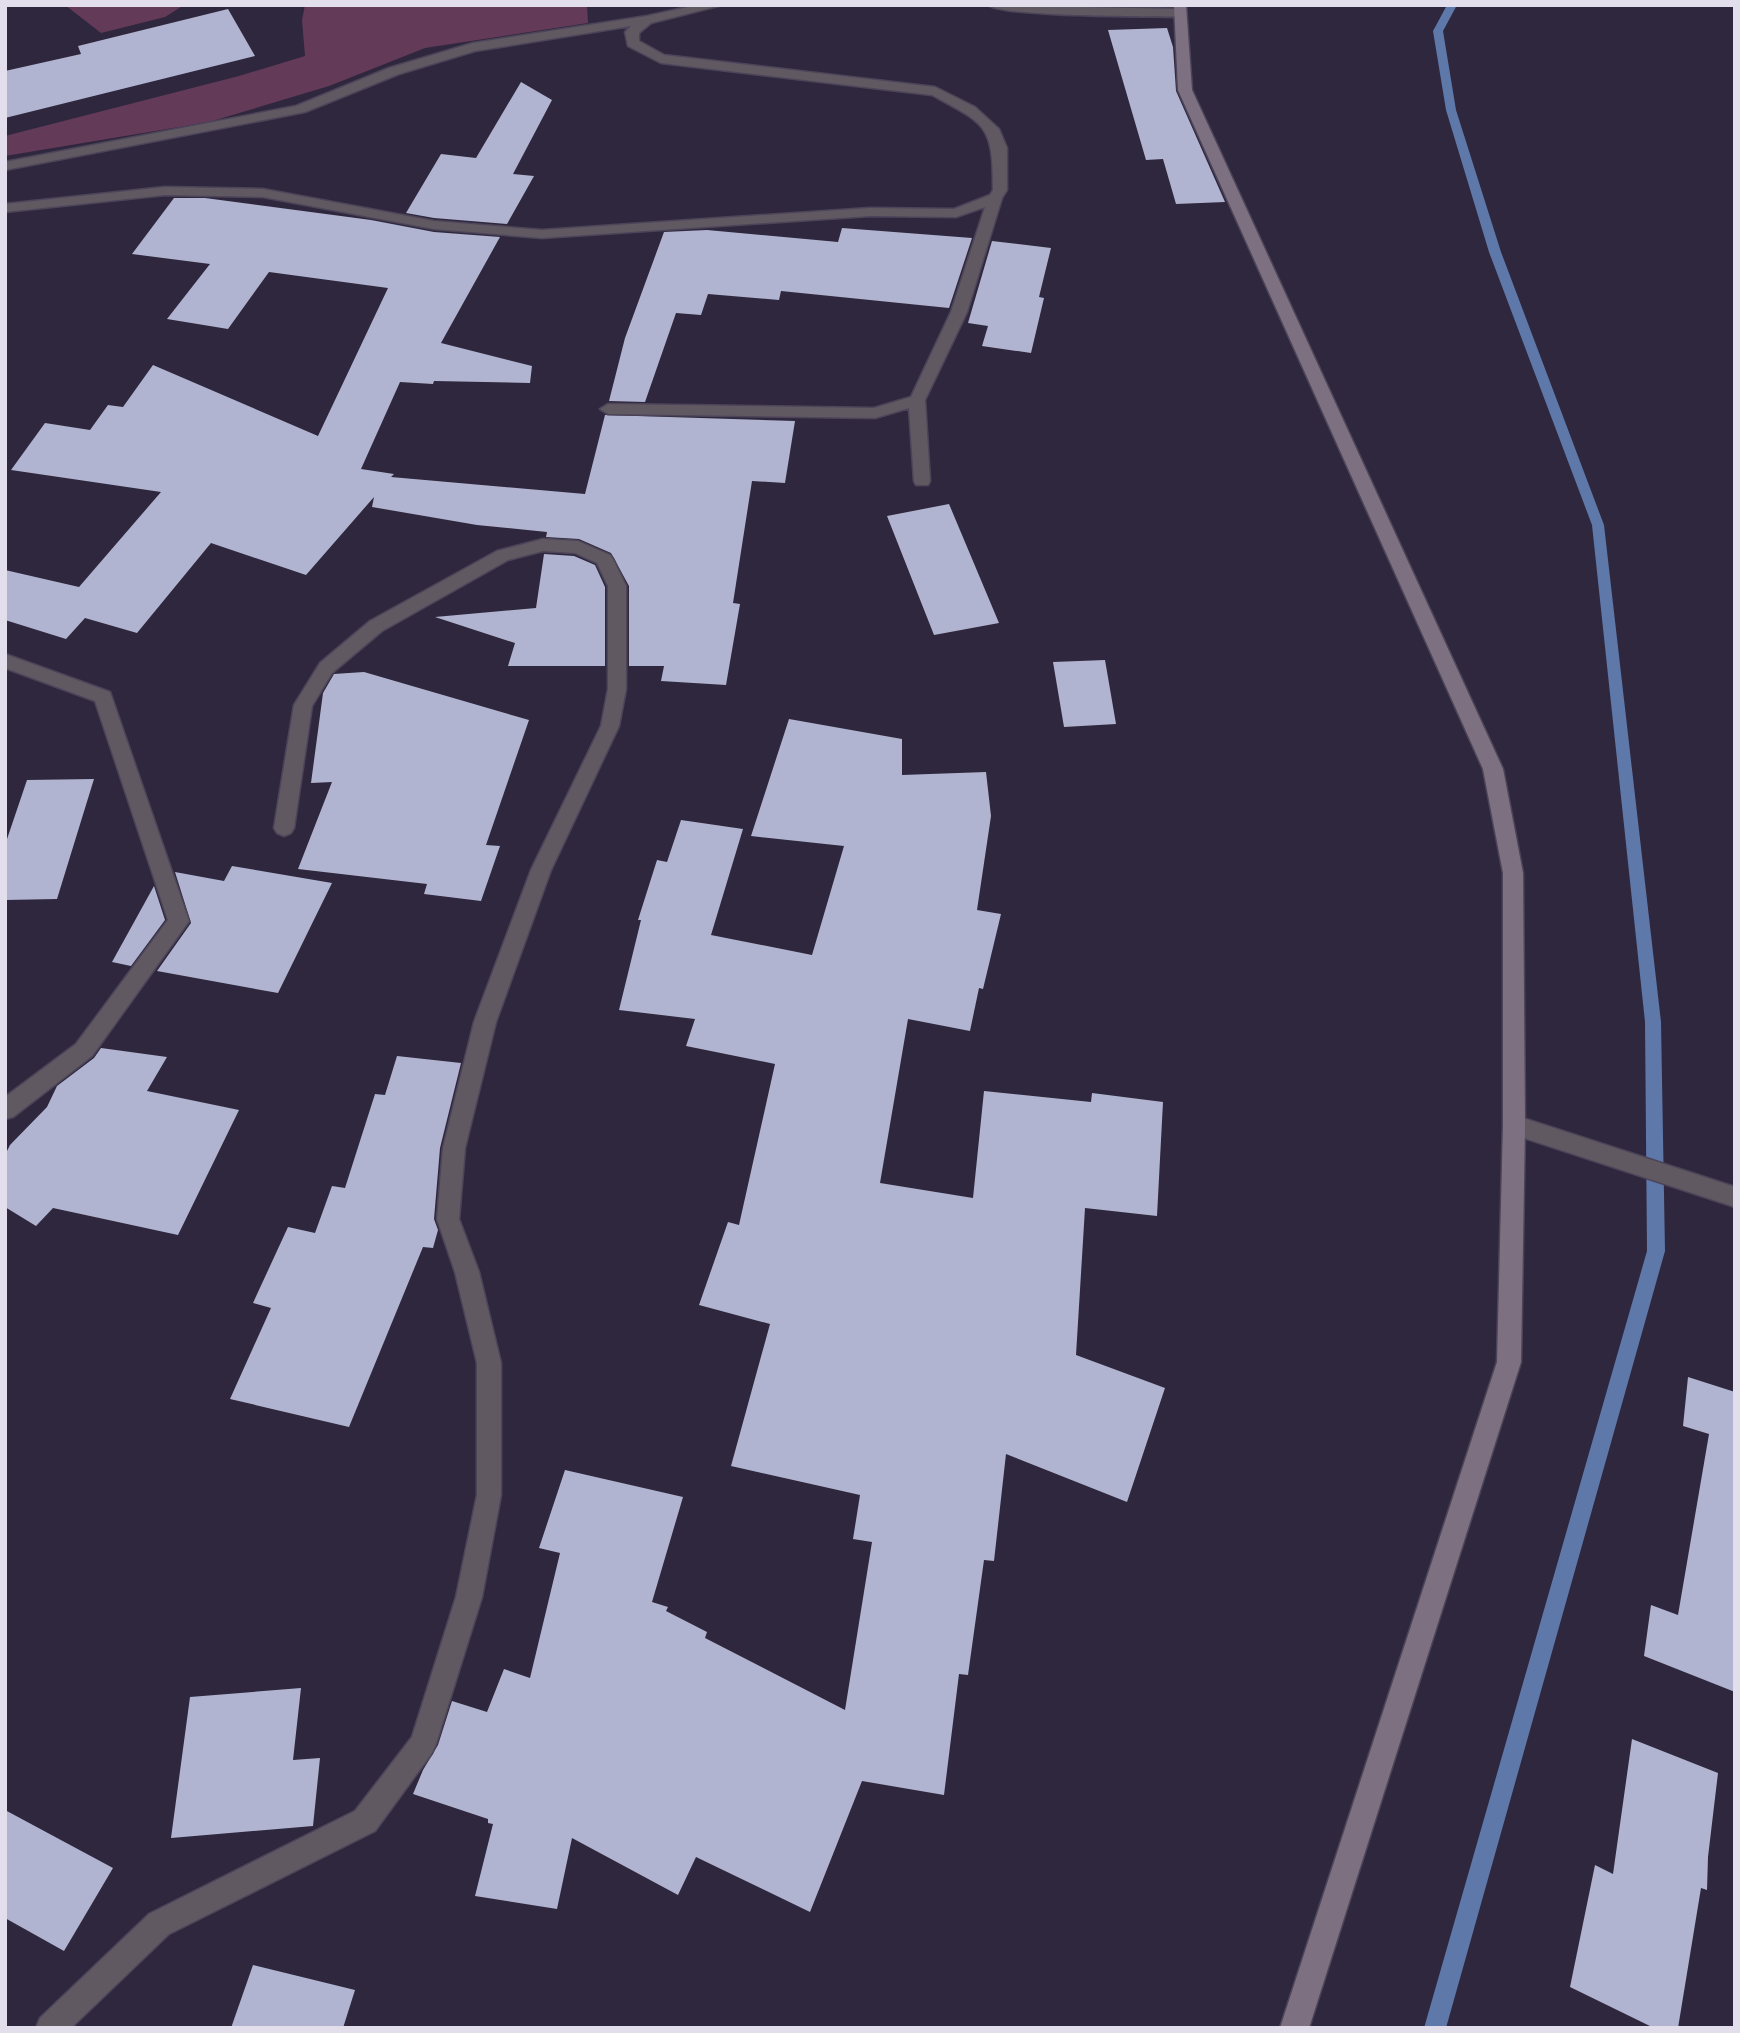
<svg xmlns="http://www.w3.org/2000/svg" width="1740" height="2033" font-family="'Varela Round',sans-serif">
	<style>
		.green { fill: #633b59 }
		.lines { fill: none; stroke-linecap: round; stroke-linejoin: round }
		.stream { fill: #5e78aa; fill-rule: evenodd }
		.building { fill: #b1b4d0 }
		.street-casing { stroke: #4c4459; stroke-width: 3 }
		.secondary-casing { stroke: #4c4459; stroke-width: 3 }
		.street { fill: #605962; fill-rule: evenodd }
		.secondary { fill: #7d7181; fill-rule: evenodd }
	</style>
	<rect width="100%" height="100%" fill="#2f273d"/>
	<path class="green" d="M65 5H184L165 17 101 33Z
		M305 5H587L588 23 425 48 329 86 209 122 5 156V136L239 76 305 56 302 20Z"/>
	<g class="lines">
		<path class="stream" d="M1447 5H1457L1443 31 1456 110 1501 252 1604 525 1661 1022 1665 1251 1446 2028H1424L1647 1251 1645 1022 1592 525 1489 252 1446 110 1433 31Z"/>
	</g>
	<path class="building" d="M228 9 255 56 5 118V71L81 54 78 46Z
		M1167 28 1173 47 1176 91 1225 202 1176 204 1163 159 1146 160 1108 30Z
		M521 82 552 100 513 174 534 176 507 224 434 218 406 213 441 154 476 158Z
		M174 198H205L371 220 434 232 500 237 441 343 532 366 530 383 434 381 433 384 400 382 361 469 394 474 391 477 585 494 605 415 795 421 785 483 752 481 733 603 740 604 726 685 661 681 664 666H629V586L611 553 579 539 546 537 547 532 477 525 372 507 374 497 306 575 211 543 137 633 85 618 66 639 5 620V570L79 587 161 492 11 470 45 423 90 430 108 405 123 407 153 365 318 436 388 288 269 272 228 329 167 319 210 264 132 254Z
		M842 228 972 238 949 308 781 291 779 300 708 294 701 315 676 313 645 402 609 401 625 338 664 232 707 230 838 242Z
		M992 241 1051 248 1039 297 1044 298 1031 353 982 346 988 326 968 323Z
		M949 504 999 623 934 635 887 516Z
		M544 554 574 556 595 565 605 587V666H508L515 643 435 617 536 608Z
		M1105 660 1116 724 1064 727 1053 662Z
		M364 672 529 720 486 845 500 846 481 901 424 894 427 884 298 869 332 782 311 783 323 693 334 674Z
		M789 719 902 739V775L986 772 991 816 977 910 1001 914 983 989 979 988 970 1031 908 1019 880 1183 973 1198 984 1091 1091 1102 1092 1093 1163 1102 1157 1216 1085 1208 1076 1355 1165 1388 1127 1502 1006 1454 994 1561 984 1560 968 1675 959 1674 944 1795 862 1781 810 1912 696 1857 678 1895 572 1838 557 1909 475 1896 493 1824 488 1823V1819L413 1794 423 1770 438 1745 452 1701 487 1712 504 1669 530 1678 560 1553 539 1548 565 1470 683 1497 652 1602 668 1607 666 1611 707 1632 705 1638 845 1710 872 1542 853 1539 860 1495 731 1466 770 1324 699 1305 728 1222 739 1225 775 1064 686 1046 695 1019 619 1010 641 920H638L657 860 667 862 681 820 743 829 711 935 812 955 844 846 751 836Z
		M94 779 57 899 5 900V845L27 780Z
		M232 866 332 883 278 993 157 971 191 923 175 872 224 881Z
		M154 886 165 920 131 966 112 962Z
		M101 1048 167 1057 147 1091 239 1110 178 1235 53 1208 36 1226 5 1207V1155L10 1145 47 1107 57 1086 94 1058Z
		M397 1056 461 1063 440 1148 434 1219 438 1230 433 1248 423 1247 349 1427 230 1399 271 1308 253 1303 288 1227 315 1233 332 1186 345 1188 375 1094 385 1095Z
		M1688 1377 1735 1392V1692L1644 1656 1651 1605 1678 1615 1709 1434 1683 1426Z
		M301 1688 293 1760 320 1758 313 1826 171 1838 190 1697Z
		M1632 1739 1718 1773 1708 1857 1707 1890 1701 1888 1678 2028H1654L1570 1987 1595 1865 1613 1874Z
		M5 1810 113 1868 64 1951 5 1918Z
		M253 1965 355 1990 343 2028H231Z"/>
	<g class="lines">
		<g class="street-casing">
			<path id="street" d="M697 5H722L651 23 639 33V41L664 55 935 87 975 107 999 129 1007 148V190L1002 198 967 312 925 400 930 481 928 485H916L914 481 909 408 875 418 608 414 600 409 608 404 874 408 911 397 951 312 985 207 956 217 870 216 542 238 434 229 263 197 165 195 5 212V204L165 187 263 189 434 221 542 230 870 208 954 209 990 195 993 190C993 125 987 125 932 95L661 63 628 46 625 32 631 26 475 51 399 74 305 112 5 170V162L296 106 389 68 473 43 647 16Z
				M988 5 1180 9 1186 13 1180 17C1150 16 1004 17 988 5Z
				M543 539 578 541 610 555 613 559 626 586V689L619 726 551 870 496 1022 465 1148 459 1219 479 1272 501 1363V1495L482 1597 436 1744 432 1753 375 1831 169 1934 71 2028H36L40 2018 149 1914 355 1811 412 1737 456 1597 477 1495V1363L455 1272 437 1219 443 1148 474 1022 531 870 601 726 608 689V586L597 563 575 553 543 551 508 560 382 631 332 673 312 706 294 828 291 833 284 836 277 833 274 828 294 705 320 663 370 621 497 551Z
				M5 654 110 692 189 921 92 1056 13 1117 5 1119V1097L76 1044 168 920 95 701 5 668Z
				M1514 1115 1735 1187V1207L1506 1132 1503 1125 1506 1118Z"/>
		</g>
		<g class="secondary-casing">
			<path id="secondary" d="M1174 5H1186L1192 90 1503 769 1523 873 1525 1125 1521 1362 1309 2028H1280L1497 1362 1503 1125V873L1483 769 1178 90Z"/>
		</g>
		<use href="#street" class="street"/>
		<use href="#secondary" class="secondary"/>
	</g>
	<rect width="1740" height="2033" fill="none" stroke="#e2deec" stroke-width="14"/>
</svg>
